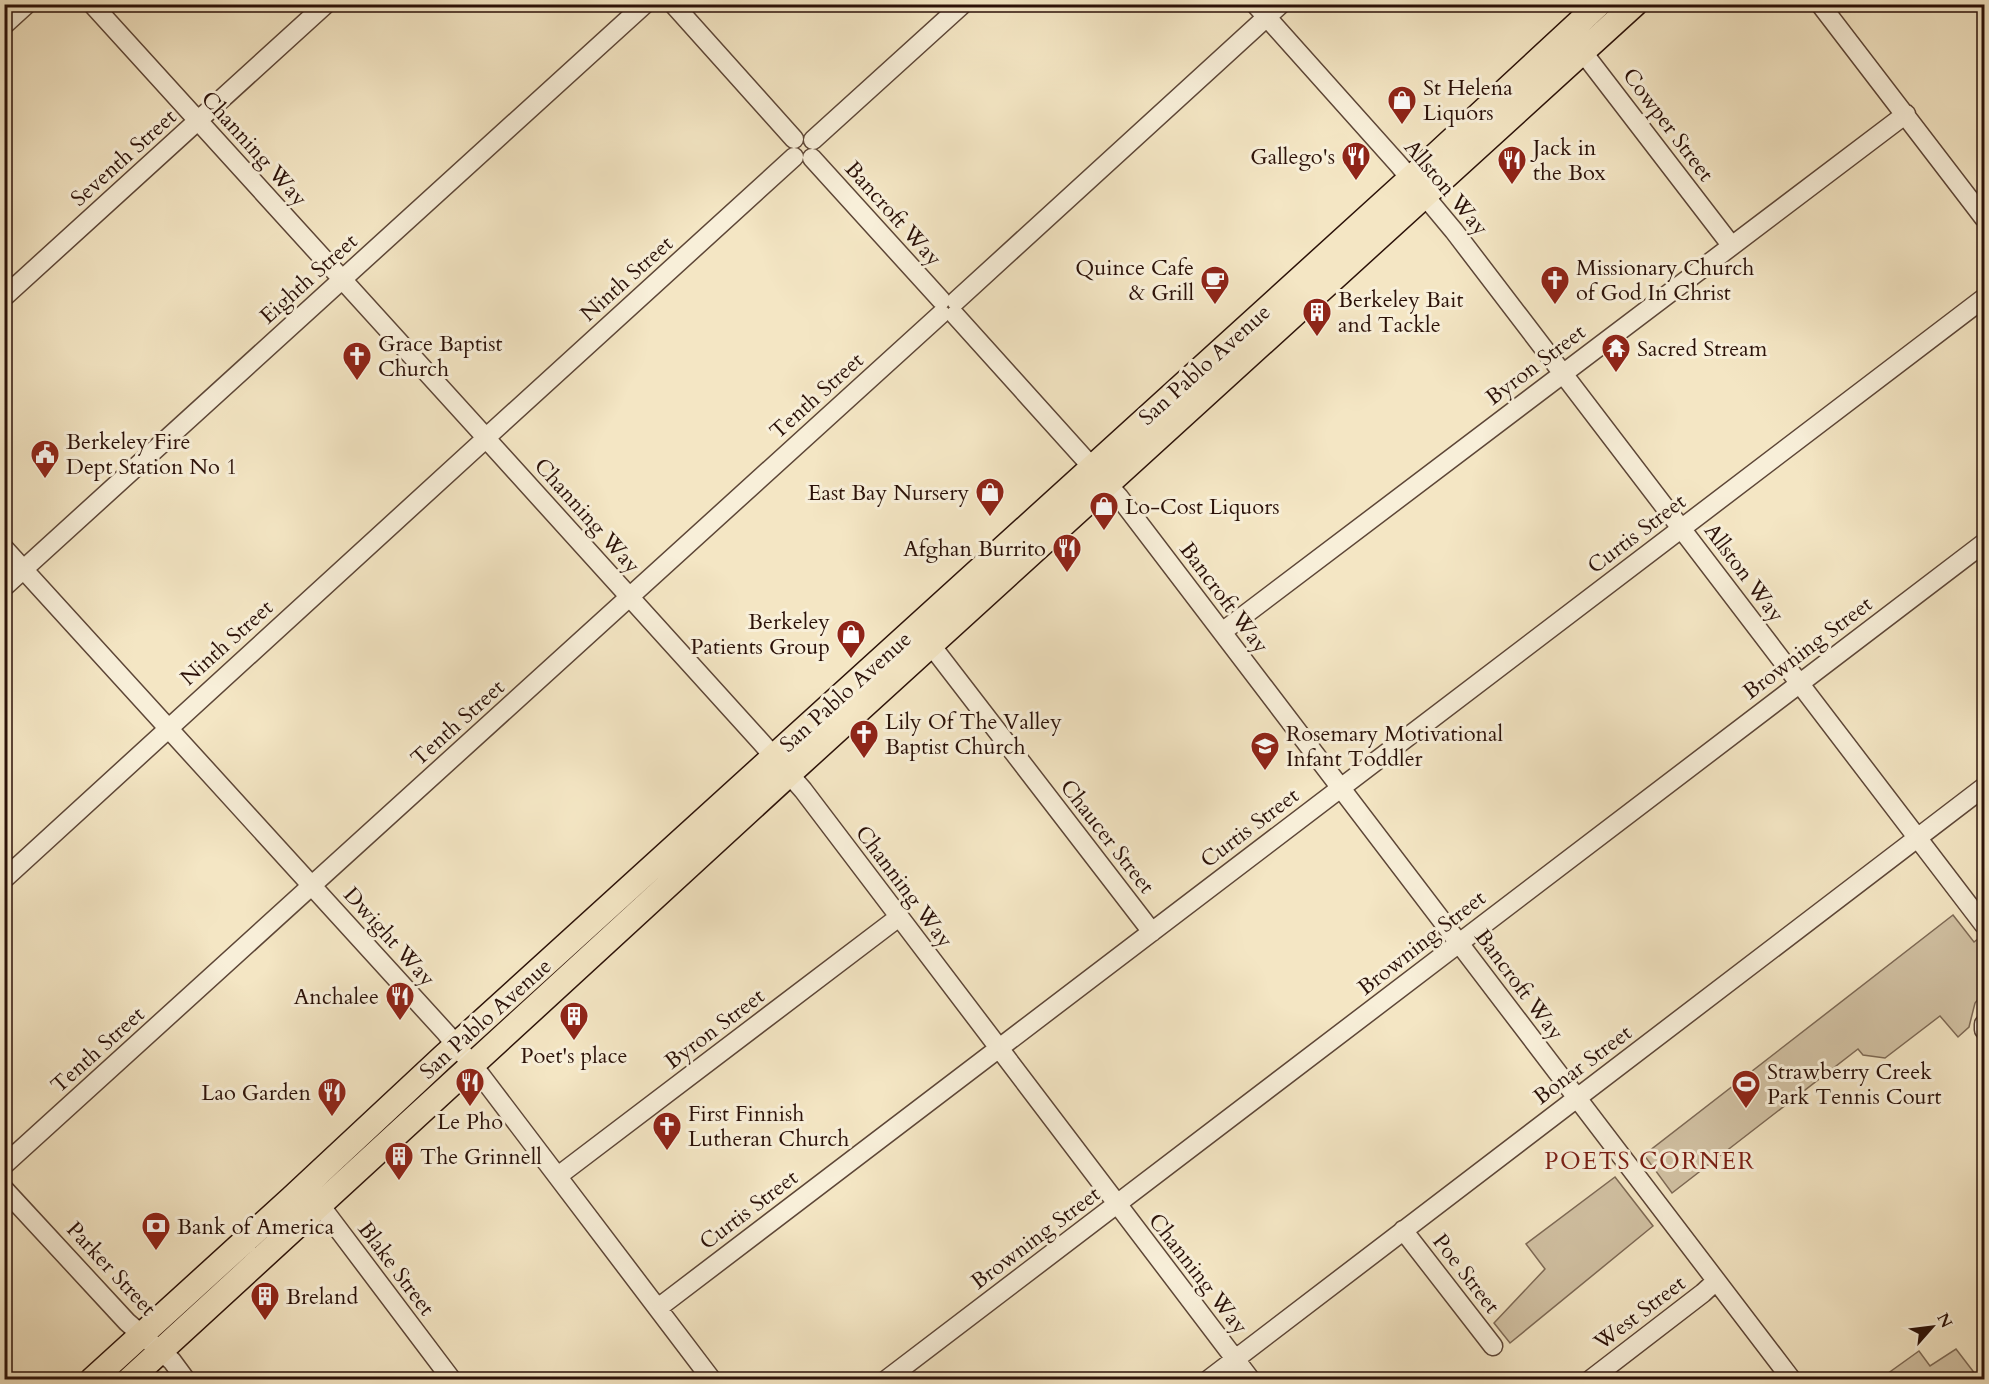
<svg xmlns="http://www.w3.org/2000/svg" width="1989" height="1384" font-family="Cardo,serif">
	<style>
		.green { fill: #d2c2a4; stroke: #7e6a56; stroke-width: 1.5 }
		.lines { fill: none; stroke-linecap: round; stroke-linejoin: round }
		.minor-casing { stroke: #5d4637; stroke-width: 21 }
		.major-casing { stroke: #2b1108; stroke-width: 27 }
		.minor { stroke: #f8efd9; stroke-width: 18 }
		.major { stroke: #f4e6c4; stroke-width: 24 }
		.labels { text-anchor: middle; stroke-width: 6; stroke-linejoin: round; paint-order: stroke }
		.poi-label { font-size: 22px; fill: #2b1108; stroke: #f8efd9; text-anchor: start }
		.street-label { font-size: 22px; fill: #2b1108; stroke: #f8efd9 }
		.neighbourhood-label { font-size: 24px; letter-spacing: 1.5px; fill: #7a1f14; stroke: #f8efd9 }
	</style>
	<rect width="100%" height="100%" fill="#f4e6c4"/>
	<filter id="stains"><feTurbulence type="fractalNoise" baseFrequency=".00333" numOctaves="4"/><feColorMatrix values="0 0 0 0 .2 0 0 0 0 .09 0 0 0 0 .02 0 0 0 .5 -.17"/></filter>
	<radialGradient id="worn" r=".72"><stop offset=".6" stop-color="#630" stop-opacity="0"/><stop offset="1" stop-color="#630" stop-opacity=".3"/></radialGradient>
	<path class="green" d="M1953 915 1974 942 1984 934V992L1975 1003 1969 1027 1958 1037 1940 1016 1885 1058 1863 1055 1858 1049 1672 1193 1644 1155Z
		M1615 1177 1653 1226 1510 1343 1494 1323 1545 1269 1526 1244Z
		M1956 1349 1979 1379H1880L1919 1351 1930 1366Z"/>
	<g class="lines">
		<g class="minor-casing">
			<path id="minor" d="M92 4 480 431
				M673 4 794 139
				M1255 4 1399 165 1454 231 1984 925
				M1820 4 1984 218
				M4 25 27 4
				M1575 42 1731 245
				M813 140 963 4
				M812 158 941 300
				M4 297 326 4
				M956 301 1281 4
				M955 315 1119 497 1792 1380
				M490 434 794 157
				M492 445 761 742 803 790 1251 1380
				M4 548 446 1033 482 1077 712 1380
				M4 587 645 4
				M1222 632 1906 114
				M924 636 1152 932
				M4 879 482 442
				M1984 1024V1030
				M4 1165 941 314
				M558 1176 899 917
				M4 1189 127 1322 172 1361 186 1380
				M314 1197 452 1380
				M1403 1230 1493 1346
				M658 1308 1984 298
				M886 1380 1984 543
				M1208 1380 1984 787
				M1590 1380 1703 1293 1716 1281"/>
		</g>
		<g class="major-casing">
			<path id="major" d="M92 1380 292 1198 443 1057 1423 167 1599 4
				M129 1380 801 763 1635 4"/>
		</g>
		<use href="#minor" class="minor"/>
		<use href="#major" class="major"/>
	</g>
	<defs>
		<g id="shop-pin" transform="scale(1.5)"><path d="M0 17L-7.5 6A9.5 9.5 0 1 1 7.5 6Z" fill="#8f2418" stroke="#f8efd9"/><path d="M-5-2.5h2.3a2.7 3.5 0 0 1 5.4 0H5L5.5 6h-11ZM-1.5-2.5h3a1.5 2.3 0 0 0-3 0Z" fill="#fff"/></g>
		<g id="restaurant-pin" transform="scale(1.5)"><path d="M0 17L-7.5 6A9.5 9.5 0 1 1 7.5 6Z" fill="#8f2418" stroke="#f8efd9"/><path d="M-5-6h1v4h1v-4h1v4h1v-4h1v5L-1.5 .5V6h-2V.5L-5-1ZM5-6V6H3V1.5H1.5Q1.5-4 5-6Z" fill="#fff"/></g>
		<g id="cafe-pin" transform="scale(1.5)"><path d="M0 17L-7.5 6A9.5 9.5 0 1 1 7.5 6Z" fill="#8f2418" stroke="#f8efd9"/><path d="M-5.5-4.5H6V0H3Q3 3.5 0 3.5H-2.5Q-5.5 3.5-5.5 0ZM3-3.2v2h1.7v-2ZM-6 4.5H4V6H-6Z" fill="#fff"/></g>
		<g id="church-pin" transform="scale(1.5)"><path d="M0 17L-7.5 6A9.5 9.5 0 1 1 7.5 6Z" fill="#8f2418" stroke="#f8efd9"/><path d="M-1.2-6h2.4v3.5h3.3v2.4h-3.3V6h-2.4V-.1h-3.3v-2.4h3.3Z" fill="#fff"/></g>
		<g id="building-pin" transform="scale(1.5)"><path d="M0 17L-7.5 6A9.5 9.5 0 1 1 7.5 6Z" fill="#8f2418" stroke="#f8efd9"/><path d="M-4-6H4V6H1V3H-1V6H-4ZM-2.5-4.3h1.7v1.8h-1.7ZM.8-4.3h1.7v1.8H.8ZM-2.5-1h1.7V.8h-1.7ZM.8-1h1.7V.8H.8Z" fill="#fff"/></g>
		<g id="temple-pin" transform="scale(1.5)"><path d="M0 17L-7.5 6A9.5 9.5 0 1 1 7.5 6Z" fill="#8f2418" stroke="#f8efd9"/><path d="M0-6L5-2H3V0L6.5 2.5H4V6H1.5V3h-3V6H-4V2.5H-6.5L-3 0V-2H-5Z" fill="#fff"/></g>
		<g id="civic-pin" transform="scale(1.5)"><path d="M0 17L-7.5 6A9.5 9.5 0 1 1 7.5 6Z" fill="#8f2418" stroke="#f8efd9"/><path d="M-.6-6.5H3V-4.5H.6V-3L4-1V1h2V6H-6V1h2V-1L-.6-3ZM-1.2 2.5V6h2.4V2.5Z" fill="#fff"/></g>
		<g id="school-pin" transform="scale(1.5)"><path d="M0 17L-7.5 6A9.5 9.5 0 1 1 7.5 6Z" fill="#8f2418" stroke="#f8efd9"/><path d="M0-5L7-2L0 1L-7-2ZM-4 1L0 2.5L4 1V4Q0 6-4 4Z" fill="#fff"/></g>
		<g id="stadium-pin" transform="scale(1.5)"><path d="M0 17L-7.5 6A9.5 9.5 0 1 1 7.5 6Z" fill="#8f2418" stroke="#f8efd9"/><path d="M0-5a6.5 5 0 1 0 0 10a6.5 5 0 1 0 0-10ZM-3.5-1.8h7v3.6h-7Z" fill="#fff"/></g>
		<g id="bank-pin" transform="scale(1.5)"><path d="M0 17L-7.5 6A9.5 9.5 0 1 1 7.5 6Z" fill="#8f2418" stroke="#f8efd9"/><path d="M-6-4H6V4H-6ZM0-2.3a2.3 2.3 0 1 0 0 4.6a2.3 2.3 0 1 0 0-4.6Z" fill="#fff"/></g>
	</defs>
	<g fill-rule="evenodd">
		<use href="#shop-pin" x="1402" y="100"/>
		<use href="#restaurant-pin" x="1356" y="156"/>
		<use href="#restaurant-pin" x="1512" y="160"/>
		<use href="#cafe-pin" x="1215" y="280"/>
		<use href="#church-pin" x="1555" y="280"/>
		<use href="#building-pin" x="1317" y="312"/>
		<use href="#temple-pin" x="1616" y="348"/>
		<use href="#church-pin" x="357" y="356"/>
		<use href="#civic-pin" x="45" y="454"/>
		<use href="#shop-pin" x="990" y="492"/>
		<use href="#shop-pin" x="1104" y="506"/>
		<use href="#restaurant-pin" x="1067" y="548"/>
		<use href="#shop-pin" x="851" y="634"/>
		<use href="#church-pin" x="864" y="734"/>
		<use href="#school-pin" x="1265" y="746"/>
		<use href="#restaurant-pin" x="400" y="996"/>
		<use href="#building-pin" x="574" y="1016"/>
		<use href="#restaurant-pin" x="470" y="1082"/>
		<use href="#stadium-pin" x="1746" y="1084"/>
		<use href="#restaurant-pin" x="332" y="1092"/>
		<use href="#church-pin" x="667" y="1126"/>
		<use href="#building-pin" x="399" y="1156"/>
		<use href="#bank-pin" x="156" y="1226"/>
		<use href="#building-pin" x="265" y="1296"/>
	</g>
	<g class="labels">
		<g class="poi-label">
			<text x="1423" y="95">St Helena<tspan x="1423" dy="25">Liquors</tspan></text>
			<text x="1533" y="155">Jack in<tspan x="1533" dy="25">the Box</tspan></text>
			<text x="1335" y="164" text-anchor="end">Gallego's</text>
			<text x="1194" y="275" text-anchor="end">Quince Cafe<tspan x="1194" dy="25">&amp; Grill</tspan></text>
			<text x="1576" y="275">Missionary Church<tspan x="1576" dy="25">of God In Christ</tspan></text>
			<text x="1338" y="307">Berkeley Bait<tspan x="1338" dy="25">and Tackle</tspan></text>
			<text x="378" y="351">Grace Baptist<tspan x="378" dy="25">Church</tspan></text>
			<text x="1637" y="356">Sacred Stream</text>
			<text x="66" y="449">Berkeley Fire<tspan x="66" dy="25">Dept Station No 1</tspan></text>
			<text x="969" y="500" text-anchor="end">East Bay Nursery</text>
			<text x="1125" y="514">Lo-Cost Liquors</text>
			<text x="1046" y="556" text-anchor="end">Afghan Burrito</text>
			<text x="830" y="629" text-anchor="end">Berkeley<tspan x="830" dy="25">Patients Group</tspan></text>
			<text x="885" y="729">Lily Of The Valley<tspan x="885" dy="25">Baptist Church</tspan></text>
			<text x="1286" y="741">Rosemary Motivational<tspan x="1286" dy="25">Infant Toddler</tspan></text>
			<text x="379" y="1004" text-anchor="end">Anchalee</text>
			<text x="574" y="1063" text-anchor="middle">Poet's place</text>
			<text x="1767" y="1079">Strawberry Creek<tspan x="1767" dy="25">Park Tennis Court</tspan></text>
			<text x="311" y="1100" text-anchor="end">Lao Garden</text>
			<text x="688" y="1121">First Finnish<tspan x="688" dy="25">Lutheran Church</tspan></text>
			<text x="470" y="1129" text-anchor="middle">Le Pho</text>
			<text x="420" y="1164">The Grinnell</text>
			<text x="177" y="1234">Bank of America</text>
			<text x="286" y="1304">Breland</text>
		</g>
		<g class="street-label">
			<text transform="translate(1669 124) rotate(53)" y="8">Cowper Street</text>
			<text transform="translate(255 148) rotate(48)" y="8">Channing Way</text>
			<text transform="translate(123 157) rotate(-42)" y="8">Seventh Street</text>
			<text transform="translate(1447 187) rotate(50)" y="8">Allston Way</text>
			<text transform="translate(894 213) rotate(48)" y="8">Bancroft Way</text>
			<text transform="translate(308 278) rotate(-42)" y="8">Eighth Street</text>
			<text transform="translate(626 278) rotate(-42)" y="8">Ninth Street</text>
			<text transform="translate(1204 364) rotate(-42)" y="8">San Pablo Avenue</text>
			<text transform="translate(1535 364) rotate(-37)" y="8">Byron Street</text>
			<text transform="translate(816 395) rotate(-42)" y="8">Tenth Street</text>
			<text transform="translate(588 515) rotate(48)" y="8">Channing Way</text>
			<text transform="translate(1636 533) rotate(-37)" y="8">Curtis Street</text>
			<text transform="translate(1745 572) rotate(53)" y="8">Allston Way</text>
			<text transform="translate(1225 597) rotate(53)" y="8">Bancroft Way</text>
			<text transform="translate(226 642) rotate(-42)" y="8">Ninth Street</text>
			<text transform="translate(1807 647) rotate(-37)" y="8">Browning Street</text>
			<text transform="translate(845 691) rotate(-42)" y="8">San Pablo Avenue</text>
			<text transform="translate(457 722) rotate(-42)" y="8">Tenth Street</text>
			<text transform="translate(1249 827) rotate(-37)" y="8">Curtis Street</text>
			<text transform="translate(1108 836) rotate(52)" y="8">Chaucer Street</text>
			<text transform="translate(905 886) rotate(53)" y="8">Channing Way</text>
			<text transform="translate(390 936) rotate(48)" y="8">Dwight Way</text>
			<text transform="translate(1421 942) rotate(-38)" y="8">Browning Street</text>
			<text transform="translate(1520 984) rotate(53)" y="8">Bancroft Way</text>
			<text transform="translate(485 1018) rotate(-42)" y="8">San Pablo Avenue</text>
			<text transform="translate(714 1028) rotate(-37)" y="8">Byron Street</text>
			<text transform="translate(97 1049) rotate(-42)" y="8">Tenth Street</text>
			<text transform="translate(1582 1064) rotate(-37)" y="8">Bonar Street</text>
			<text transform="translate(748 1209) rotate(-37)" y="8">Curtis Street</text>
			<text transform="translate(1035 1237) rotate(-37)" y="8">Browning Street</text>
			<text transform="translate(112 1268) rotate(47)" y="8">Parker Street</text>
			<text transform="translate(397 1268) rotate(53)" y="8">Blake Street</text>
			<text transform="translate(1199 1273) rotate(52)" y="8">Channing Way</text>
			<text transform="translate(1467 1273) rotate(52)" y="8">Poe Street</text>
			<text transform="translate(1639 1312) rotate(-37)" y="8">West Street</text>
		</g>
		<g class="neighbourhood-label">
			<text x="1650" y="1169">POETS CORNER</text>
		</g>
	</g>
	<rect width="1989" height="1384" fill="none" stroke="#f4e6c4" stroke-width="24"/>
	<rect x="6" y="6" width="1977" height="1372" fill="none" stroke="#2b1108" stroke-width="3"/>
	<rect x="12" y="12" width="1965" height="1360" fill="none" stroke="#2b1108" stroke-width="1.5"/>
	<g transform="translate(1932 1327) rotate(62)" stroke="#f8efd9" stroke-width="4.5" paint-order="stroke">
	<path d="M0-4.5L10 22L0 15L-10 22Z" fill="#2b1108"/>
	<text y="-9" font-size="16" font-weight="bold" text-anchor="middle" fill="#2b1108">N</text>
	</g>
	<rect width="100%" height="100%" filter="url(#stains)"/>
	<rect width="100%" height="100%" fill="url(#worn)"/>
</svg>
